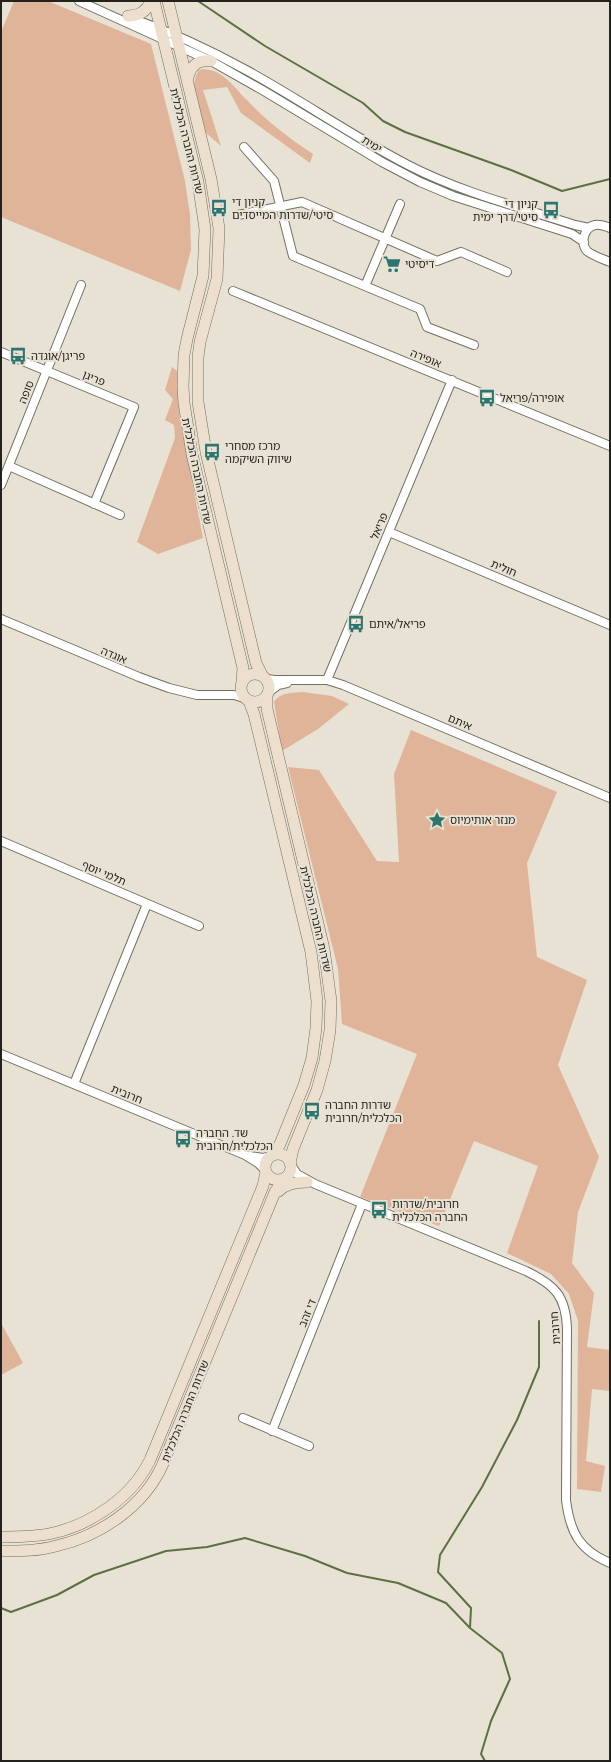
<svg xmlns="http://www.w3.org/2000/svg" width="611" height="1762" font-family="Montserrat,'Noto Sans Hebrew',sans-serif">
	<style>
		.green { fill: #e0b499 }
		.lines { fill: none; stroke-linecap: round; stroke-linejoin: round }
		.stream { stroke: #5b7141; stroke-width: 2 }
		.street-casing { stroke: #736f61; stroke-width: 10 }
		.secondary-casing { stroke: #736f61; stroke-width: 12 }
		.street { stroke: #fff; stroke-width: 8 }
		.secondary { stroke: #eddfcd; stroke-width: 11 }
		.labels { text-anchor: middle; stroke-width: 4; stroke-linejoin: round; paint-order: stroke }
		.street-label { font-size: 11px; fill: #24221c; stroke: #e7e2d3 }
		.poi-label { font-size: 11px; fill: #24221c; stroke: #e7e2d3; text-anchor: start }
	</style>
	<rect width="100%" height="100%" fill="#e7e2d3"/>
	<path class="green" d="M14 1H48L151 44 185 181 190 215 191 250 180 291 1 217V32Z
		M204 69C224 70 235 89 248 101 255 109 263 116 271 123 284 134 298 144 313 154L310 163 241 113 227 87 203 90 221 146 204 131 194 84 196 76 199 70Z
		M172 367 177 371 179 412 203 538 158 554 137 542 175 438 174 425 165 420 173 399 165 390Z
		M303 692 332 696 349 704 318 729 282 751 274 702C280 692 293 693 303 692Z
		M411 730 557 792 527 863 537 957 587 980 558 1065 599 1157 578 1212 572 1263 594 1293 587 1347 610 1350V1391L592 1389 586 1461 605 1466 601 1492 577 1489 578 1321 569 1294 551 1274 507 1253 538 1166 474 1141 439 1226 360 1197 417 1054 342 1024 338 969 288 767 319 770 377 861 399 862 394 774Z
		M1 1323 23 1363 1 1375Z"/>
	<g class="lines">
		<path class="stream" d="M198 1 265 46 363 103 383 121 405 132 511 170 562 191 610 179
			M1 1608 11 1612 57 1595 94 1575 166 1551 207 1547 245 1538 305 1556 347 1573 398 1583 446 1603 470 1628
			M485 1761 481 1754 491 1721 510 1679 502 1653 470 1628 471 1608 438 1572 440 1555 482 1487 517 1420 539 1367V1321"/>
		<g class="street-casing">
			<path id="street" d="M79 1 211 61 264 91 382 162 420 182 453 196 572 234 584 242
				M128 17C169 31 208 49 246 70 301 100 352 136 408 165 460 192 519 207 575 225L589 228
				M244 147 274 181 293 256 420 309 427 327 474 345
				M238 215 302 202 437 261 461 252 507 272
				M610 228C605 226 600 224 595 225 584 227 580 243 587 251 593 256 603 259 610 262
				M365 286 400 204
				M233 291 610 446
				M1 352 134 407 94 504
				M9 466 120 515
				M1 485 81 285
				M389 532 610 625
				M1 619 139 677 169 688 197 695H234L244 698
				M266 679 275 680H327L343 685 610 798
				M327 680 452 380
				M269 692 278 685 287 683
				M1 841 199 926
				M1 1054 245 1155 258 1163 265 1170
				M74 1084 147 904
				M250 1156 263 1158 271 1156
				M291 1165 297 1174 315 1184 526 1271C555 1285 566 1296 567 1329L566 1500C570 1532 579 1550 610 1563
				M243 1418 309 1446
				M272 1431 362 1204"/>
		</g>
		<g class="secondary-casing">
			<path id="secondary" d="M154 1 198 182 205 229 203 276 187 339 184 355 183 387 184 403 192 454 243 668 242 682
				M168 1 211 179 219 228 217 279 200 342 198 357V402L206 452 256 663 262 675
				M128 16C139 16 147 11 151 1
				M187 81C190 67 196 59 211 61
				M241 688a14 14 0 1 1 28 0a14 14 0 1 1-28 0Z
				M267 696V709L324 949 331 1001 330 1030 325 1061 317 1090 293 1149 290 1163
				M249 701 254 714 311 952 317 1001 316 1028 312 1058 304 1085 280 1144 273 1155
				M265 1167a13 13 0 1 1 26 0a13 13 0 1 1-26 0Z
				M279 1191C286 1183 297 1182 307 1182
				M1 1537C18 1537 36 1537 53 1533 92 1524 132 1497 150 1460L263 1186 266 1172
				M1 1551C19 1551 38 1551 56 1546 100 1536 143 1507 162 1466L275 1192 283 1180"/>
		</g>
		<use href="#street" class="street"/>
		<use href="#secondary" class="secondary"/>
	</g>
	<defs>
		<g id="bus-bare" transform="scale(1.38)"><path d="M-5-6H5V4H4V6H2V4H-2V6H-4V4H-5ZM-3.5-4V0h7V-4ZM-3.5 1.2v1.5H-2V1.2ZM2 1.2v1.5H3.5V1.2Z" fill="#2d756f" stroke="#e7e2d3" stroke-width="2.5" paint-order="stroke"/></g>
		<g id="supermarket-bare" transform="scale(1.38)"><path d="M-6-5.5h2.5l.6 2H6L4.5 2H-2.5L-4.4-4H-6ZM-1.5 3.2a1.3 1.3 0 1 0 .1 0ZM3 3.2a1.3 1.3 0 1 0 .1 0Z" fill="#2d756f" stroke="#e7e2d3" stroke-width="2.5" paint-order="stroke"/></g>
		<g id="sight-bare" transform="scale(1.38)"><path d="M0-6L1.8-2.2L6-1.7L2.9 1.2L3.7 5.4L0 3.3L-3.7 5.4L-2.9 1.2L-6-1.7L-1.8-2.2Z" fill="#2d756f" stroke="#e7e2d3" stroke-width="2.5" paint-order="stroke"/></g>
	</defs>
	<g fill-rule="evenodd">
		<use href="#bus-bare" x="219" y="208"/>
		<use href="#bus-bare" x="551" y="210"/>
		<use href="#supermarket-bare" x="392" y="264"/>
		<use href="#bus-bare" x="18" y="356"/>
		<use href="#bus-bare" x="487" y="398"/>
		<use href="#bus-bare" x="212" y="452"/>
		<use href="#bus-bare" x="356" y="624"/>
		<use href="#sight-bare" x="437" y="820"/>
		<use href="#bus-bare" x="312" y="1111"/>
		<use href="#bus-bare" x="183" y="1139"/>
		<use href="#bus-bare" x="379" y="1210"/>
	</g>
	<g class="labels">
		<g class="street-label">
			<text transform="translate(187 141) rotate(76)" y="4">שדרות החברה הכלכלית</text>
			<text transform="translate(372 144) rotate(31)" y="4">ימית</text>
			<text transform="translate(426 358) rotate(22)" y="4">אופירה</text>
			<text transform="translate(94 378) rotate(22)" y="4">פריגן</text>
			<text transform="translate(26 392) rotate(-69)" y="4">סופה</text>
			<text transform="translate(197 471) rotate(78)" y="4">שדרות החברה הכלכלית</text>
			<text transform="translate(379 526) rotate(-67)" y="4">פריאל</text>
			<text transform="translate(504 568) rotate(23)" y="4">חולית</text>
			<text transform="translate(114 655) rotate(23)" y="4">אוגדה</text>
			<text transform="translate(460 722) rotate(23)" y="4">איתם</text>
			<text transform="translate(104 873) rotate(23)" y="4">תלמי יוסף</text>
			<text transform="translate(316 919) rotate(77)" y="4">שדרות החברה הכלכלית</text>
			<text transform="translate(127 1094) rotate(22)" y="4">חרובית</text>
			<text transform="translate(307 1313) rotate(-68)" y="4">די זהב</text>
			<text transform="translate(555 1328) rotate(-94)" y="4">חרובית</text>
			<text transform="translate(185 1411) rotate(-68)" y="4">שדרות החברה הכלכלית</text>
		</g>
		<g class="poi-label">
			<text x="232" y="206">קניון די<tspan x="232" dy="13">סיטי/שדרות המייסדים</tspan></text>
			<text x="538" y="208" text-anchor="end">קניון די<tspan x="538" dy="13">סיטי/דרך ימית</tspan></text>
			<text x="405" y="268">דיסיטי</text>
			<text x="31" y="360">פריגן/אוגדה</text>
			<text x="500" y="402">אופירה/פריאל</text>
			<text x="225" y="450">מרכז מסחרי<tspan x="225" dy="13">שיווק השיקמה</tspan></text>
			<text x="369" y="628">פריאל/איתם</text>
			<text x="450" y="824">מנזר אותימיוס</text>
			<text x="325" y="1109">שדרות החברה<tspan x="325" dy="13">הכלכלית/חרובית</tspan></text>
			<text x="196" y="1137">שד. החברה<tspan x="196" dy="13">הכלכלית/חרובית</tspan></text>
			<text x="392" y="1208">חרובית/שדרות<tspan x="392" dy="13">החברה הכלכלית</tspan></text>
		</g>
	</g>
	<rect width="611" height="1762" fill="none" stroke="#24221c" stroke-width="4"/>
</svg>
